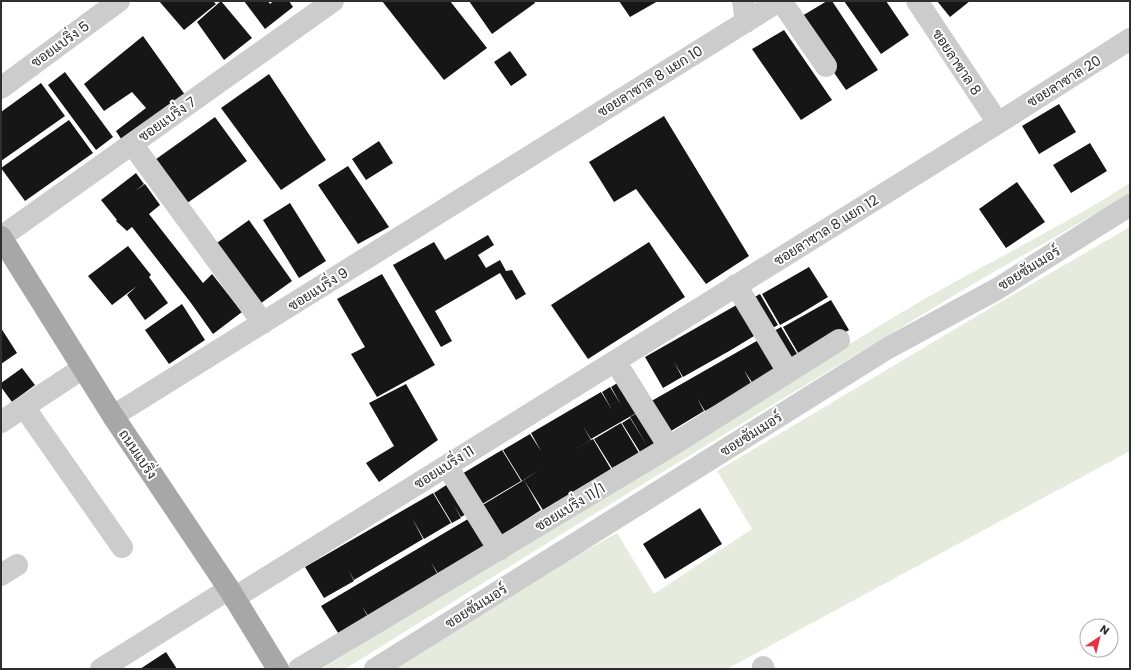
<svg xmlns="http://www.w3.org/2000/svg" width="1131" height="670" font-family="Poppins,Sarabun,sans-serif">
	<style>
		.green { fill: #e6ecdd }
		.building { fill: #161616 }
		.lines { fill: none; stroke-linecap: round; stroke-linejoin: round }
		.minor { stroke: #ccc; stroke-width: 22 }
		.major { stroke: #a7a7a7; stroke-width: 22 }
		.labels { text-anchor: middle; stroke-width: 4; stroke-linejoin: round; paint-order: stroke }
		.street-label { font-size: 14px; fill: #2f2f2f; stroke: #fff }
	</style>
	<rect width="100%" height="100%" fill="#fff"/>
	<path class="green" d="M1130 183V194L978 281 774 404 586 519 345 669H325V667C517 548 710 428 904 311 978 267 1057 230 1130 183Z
		M1130 227V451L727 669H378V667L617 533 654 594 752 529 717 471 997 304Z"/>
	<path class="building" d="M159 1H213L216 4 184 30Z
		M221 1 252 38 224 60 197 22Z
		M244 1H268L270 4 273 1H289L293 7 265 29Z
		M382 1H450L487 48 444 80Z
		M469 1H534L535 3 492 34Z
		M619 1H658L630 17Z
		M827 1H832L878 70 846 90 797 19Z
		M844 1H886L909 35 881 54Z
		M937 1H970L950 17Z
		M784 30 832 100 801 120 752 49Z
		M143 36 188 99 125 145 116 131 146 108 132 92 104 111 84 84Z
		M510 51 527 75 511 86 494 62Z
		M65 72 113 137 96 150 48 85Z
		M269 74 326 160 281 190 221 108Z
		M41 83 65 116 1 161V112Z
		M1059 104 1076 132 1039 154 1022 126Z
		M664 116 749 256 706 284 636 189 614 202 589 162Z
		M215 117 247 161 183 206 152 162Z
		M69 120 93 153 25 201 1 168Z
		M379 141 393 163 366 180 352 159Z
		M1090 143 1107 171 1071 193 1053 165Z
		M348 166 389 227 358 244 318 185Z
		M136 173 144 184 135 191 145 184 160 205 149 214 203 283 212 274 242 312 213 334 191 303 132 227 127 231 116 221 117 220 101 200Z
		M1017 182 1045 222 1006 248 979 209Z
		M290 203 326 261 299 278 263 220Z
		M249 220 292 281 257 306 214 245Z
		M488 235 494 245 478 255 486 268 500 260 506 271 512 270 526 294 516 300 500 273 435 311 452 341 441 347 393 265 434 242 445 260Z
		M649 242 685 297 588 359 551 305Z
		M128 246 151 275 149 277 168 303 145 320 127 295 137 286 112 305 88 276Z
		M809 267 828 297 800 314 791 299 800 314 780 325 762 294Z
		M382 274 435 365 377 397 351 354 365 347 337 299Z
		M760 294 778 325 769 330 751 299Z
		M831 300 849 330 821 347 816 338 821 347 801 358 783 327Z
		M740 303 759 333 731 350 726 341 731 350 683 377 674 362 682 377 663 388 645 357Z
		M182 304 205 340 169 364 145 330Z
		M781 327 799 357 790 363 772 332Z
		M1 328 17 353 1 364Z
		M762 338 781 368 753 384 744 370 752 385 705 411 697 398 704 411 666 434 648 403Z
		M22 368 35 385 12 402 1 387V383Z
		M619 382 638 412 591 439 583 426 591 440 570 452 593 439 611 469 543 510 524 480 541 469 522 481 503 450 530 434 541 451 531 433 601 392 612 410 602 392 610 387 621 405 611 387Z
		M406 384 438 440 379 482 366 463 394 446 369 403Z
		M639 412 657 442 648 447 630 417Z
		M630 418 648 447 640 452 622 423Z
		M621 423 639 453 612 468 594 439Z
		M502 450 521 481 479 506 460 475Z
		M524 480 541 510 499 537 481 506Z
		M451 482 470 512 461 517 454 505 461 518 452 523 434 493Z
		M433 493 451 523 424 539 412 518 423 539 354 580 349 571 354 581 324 598 305 567Z
		M700 508 722 544 665 579 643 544Z
		M473 516 492 546 440 577 431 562 439 577 370 619 362 606 369 619 340 636 321 606Z
		M166 652 177 669H140Z"/>
	<g class="lines">
		<path class="minor" d="M743 1 746 22
			M781 1 826 66
			M917 1 998 123
			M1 88 119 1
			M132 144 263 323
			M1 237 333 1
			M736 285 788 372
			M615 361 669 447
			M24 407 122 547
			M113 416 779 1
			M1 422 83 368
			M447 466 499 550
			M1 575 17 565
			M234 598 998 123 1130 39
			M763 667 764 669
			M101 669 229 589
			M299 669 669 447 839 340
			M375 669 888 348 997 289 1130 205"/>
		<path class="major" d="M1 237 113 416 229 589 278 669"/>
	</g>
	<g class="labels">
		<g class="street-label">
			<text transform="translate(60 44) rotate(-36)" y="5">ซอยแบริ่ง 5</text>
			<text transform="translate(957 62) rotate(56)" y="5">ซอยลาซาล 8</text>
			<text transform="translate(650 81) rotate(-32)" y="5">ซอยลาซาล 8 แยก 10</text>
			<text transform="translate(1064 81) rotate(-32)" y="5">ซอยลาซาล 20</text>
			<text transform="translate(167 119) rotate(-35)" y="5">ซอยแบริ่ง 7</text>
			<text transform="translate(826 230) rotate(-32)" y="5">ซอยลาซาล 8 แยก 12</text>
			<text transform="translate(1029 268) rotate(-32)" y="5">ซอยซัมเมอร์</text>
			<text transform="translate(318 289) rotate(-32)" y="5">ซอยแบริ่ง 9</text>
			<text transform="translate(751 434) rotate(-32)" y="5">ซอยซัมเมอร์</text>
			<text transform="translate(138 454) rotate(56)" y="5">ถนนแบริ่ง</text>
			<text transform="translate(444 467) rotate(-32)" y="5">ซอยแบริ่ง 11</text>
			<text transform="translate(570 507) rotate(-31)" y="5">ซอยแบริ่ง 11/1</text>
			<text transform="translate(476 606) rotate(-32)" y="5">ซอยซัมเมอร์</text>
		</g>
	</g>
	<rect width="1131" height="670" fill="none" stroke="#2f2f2f" stroke-width="4"/>
	<g transform="translate(1099 638) rotate(35)"><circle r="19" fill="#ffffff" stroke="#acacac"/>
	<path d="M0-3L7 15L0 10L-7 15Z" fill="#e53346"/>
	<text y="-6" font-size="11" font-weight="bold" text-anchor="middle" fill="#2f2f2f">N</text>
	</g>
</svg>
